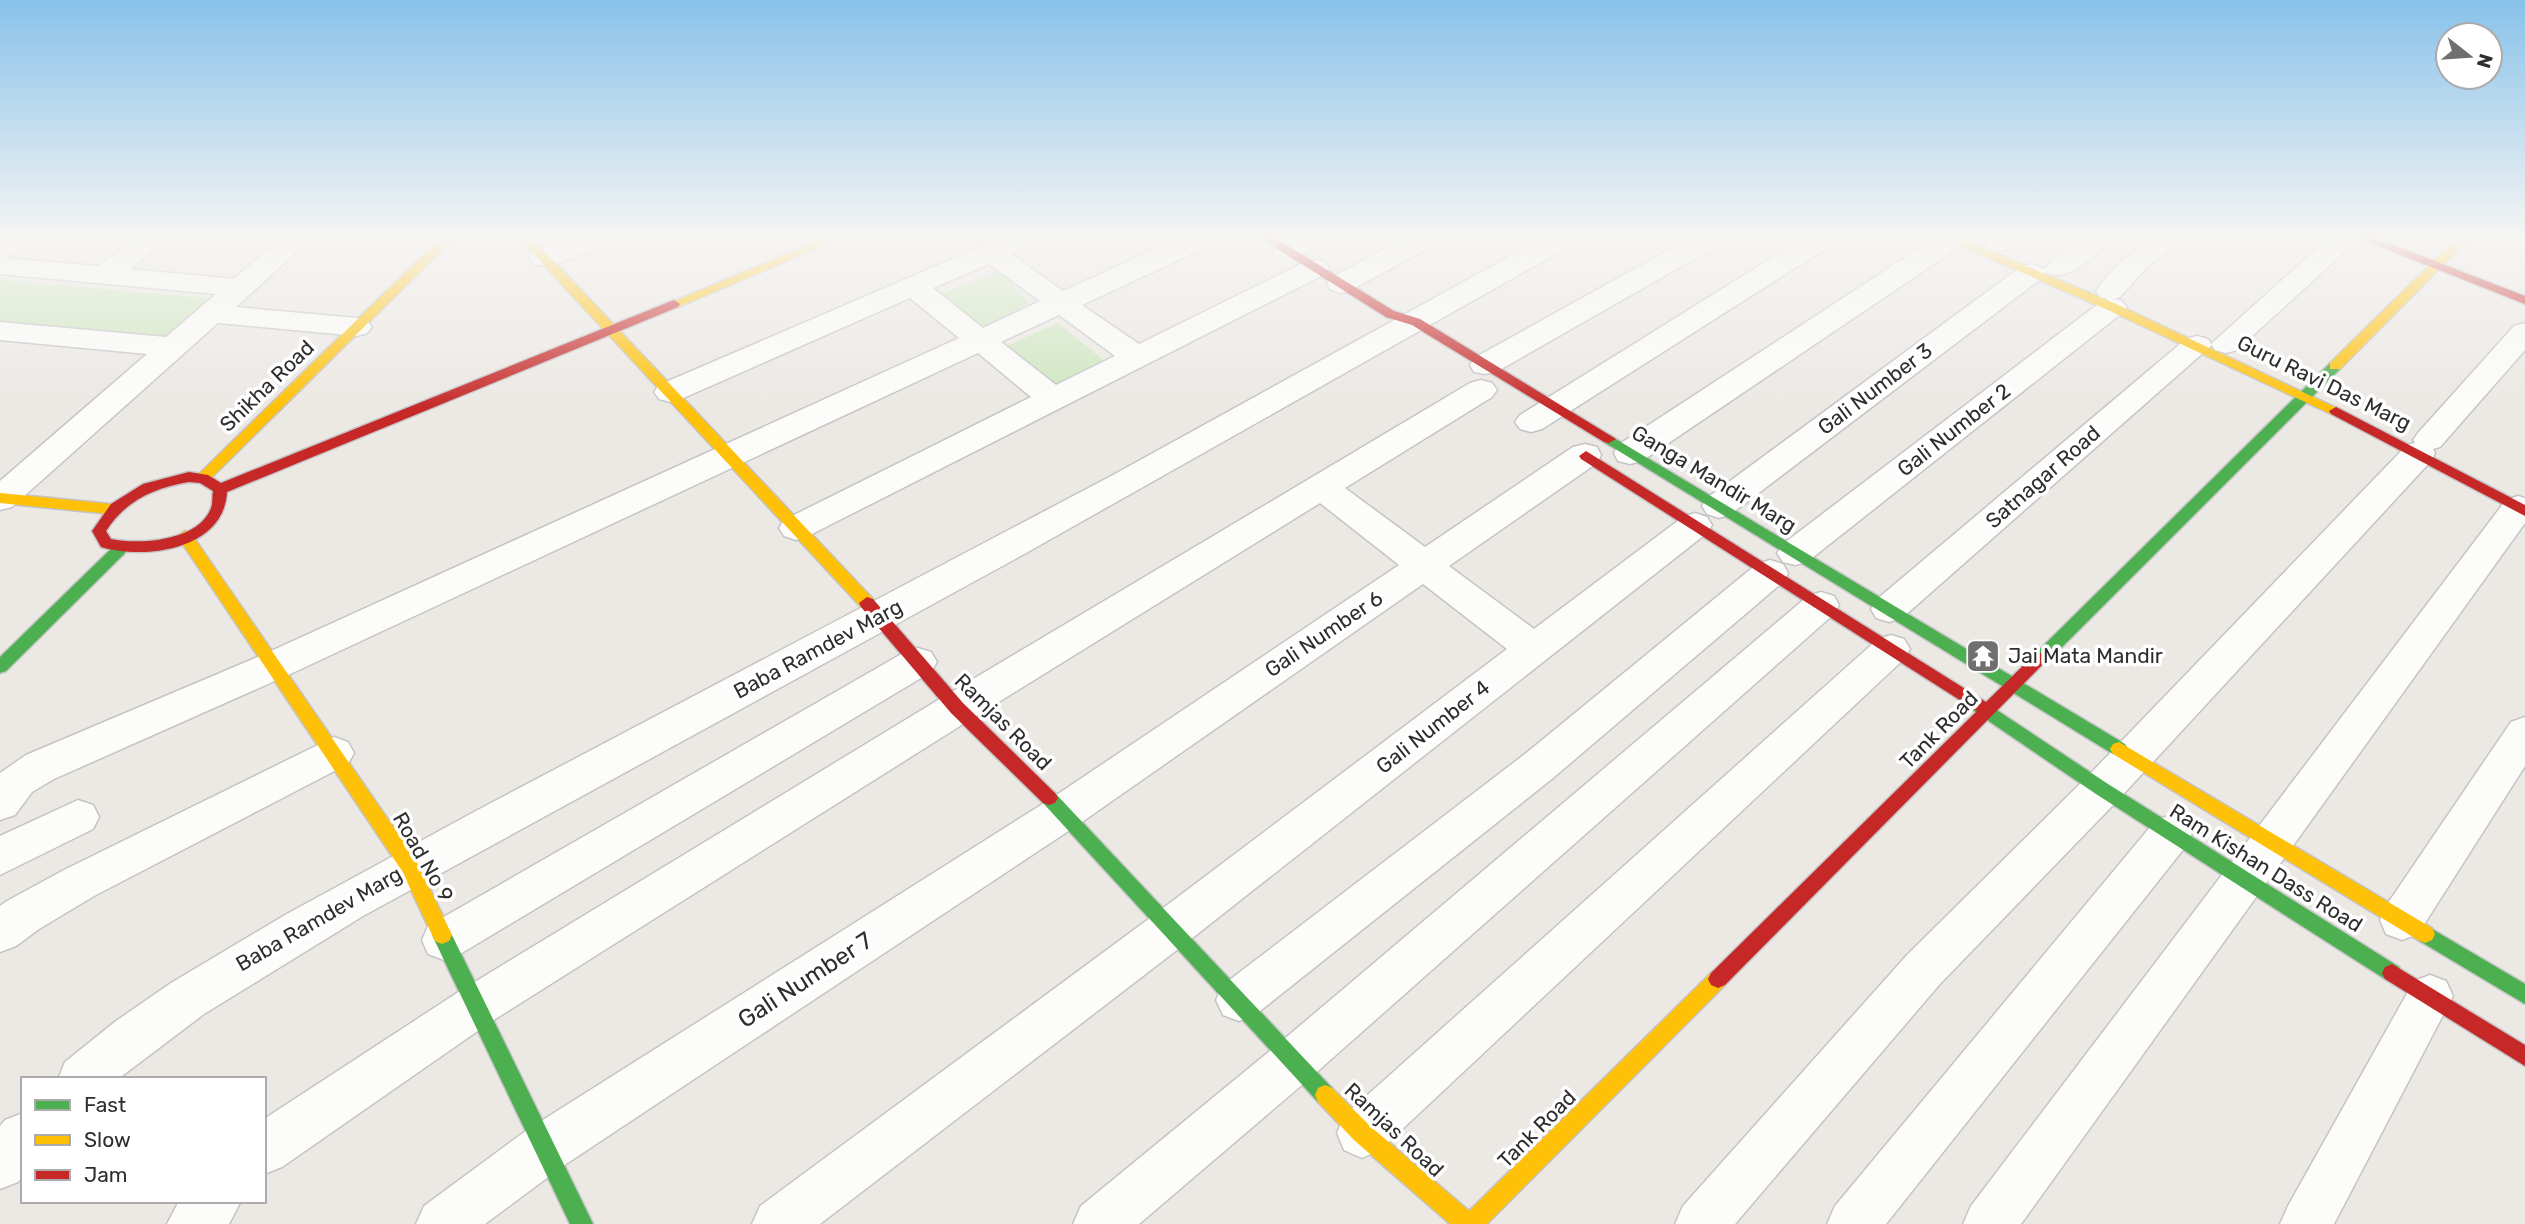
<svg xmlns="http://www.w3.org/2000/svg" width="2525" height="1224" font-family="Rubik,sans-serif">
	<style>
		.green { fill: #cee6be }
		.lines { fill: none; stroke-linecap: round; stroke-linejoin: round }
		.street-casing { stroke: #c5c4c5; stroke-width: 3 }
		.fast-casing { stroke: #c5c4c5; stroke-width: 3 }
		.slow-casing { stroke: #c5c4c5; stroke-width: 3 }
		.jam-casing { stroke: #c5c4c5; stroke-width: 3 }
		.street { fill: #fcfcfb; fill-rule: evenodd }
		.fast { fill: #4caf50; fill-rule: evenodd }
		.slow { fill: #ffc107; fill-rule: evenodd }
		.jam { fill: #c62828; fill-rule: evenodd }
		.labels { text-anchor: middle; stroke-width: 7; stroke-linejoin: round; paint-order: stroke }
		.street-label { font-size: 21px; fill: #2e2e2e; stroke: #fff }
		.poi-label { font-size: 21px; fill: #2e2e2e; stroke: #fff; text-anchor: start }
		.near-street-label { font-size: 24px; fill: #2e2e2e; stroke: #fff }
	</style>
	<rect width="100%" height="100%" fill="#ece8e4"/>
	<path class="green" d="M1001 270 1029 304 968 335 929 299Z
		M0 280 218 299 154 355 0 340Z
		M1058 323 1107 363 1037 402 989 354Z"/>
	<g class="lines">
		<g class="street-casing">
			<path id="street" d="M3 236H35L31 242 5 258 98 266 138 236H170L130 269 234 279 283 236H314L236 307 357 318 367 321 372 327 367 333 357 336 218 323 12 507 0 510V481L147 354 0 340V322L166 337 216 294 0 274V238Z
				M575 236H614L610 242C588 250 557 270 533 264L529 258 533 252Z
				M1006 236H1044L1040 242 1011 254 1063 291 1184 236H1221L1217 242 1082 305 1139 344 1305 262 1315 260 1325 262 1329 268 1325 274 808 536 796 540 784 536 779 528 784 520 1031 397 978 353 286 676 54 779 32 792 15 815 0 820V773L26 755 260 656 959 338 910 298 681 399 670 402 659 399 654 392 659 385ZM989 264 1040 301 983 328 933 288ZM1059 315 1115 356 1056 385 1001 342Z
				M1292 236H1328C1318 250 1291 260 1275 256L1271 250 1275 244Z
				M1409 236H1444L1440 242 1351 290 1341 293 1331 290 1327 284 1331 278Z
				M1547 236H1581L1577 242 1026 553 363 916 204 1014 118 1079H58L65 1062 116 1021 171 983 285 915 474 812 1113 475Z
				M1694 236H1728L1724 242 1496 372 1485 374 1474 372 1470 365 1474 358Z
				M1807 236H1840L1836 242 1542 429 1531 432 1520 429 1515 422 1520 415Z
				M1938 236H1964L1966 239 1962 245 1642 461 1630 464 1618 461 1614 453 1618 445Z
				M1992 236H2024C2015 249 2004 253 1989 250L1985 244Z
				M2082 236H2113C2102 252 2064 286 2046 272L2042 278 1731 514 1719 518 1707 514 1702 506 1707 498 2022 266 2032 264 2044 269Z
				M2155 236H2187L2147 267 2120 297 2114 299 2122 301 2127 307 2122 313 1807 562 1795 565 1783 562 1777 553 1783 544 2102 301 2108 299 2100 297 2096 291C2111 268 2132 252 2155 236Z
				M2331 236H2362L2237 350 2226 353 2215 350 2212 345 1902 618 1889 622 1876 618 1871 609 1876 600 2186 339 2197 336 2208 339 2211 344Z
				M2525 323V350L2440 447 2433 449 2435 453 2431 461 2117 801 1939 985 1735 1224H1675L1683 1206 1907 955 2087 777 2407 445 2415 443 2413 440 2418 433 2514 326Z
				M1481 380 1492 383 1497 390 1492 397 1345 488 1425 547 1573 447 1585 444 1597 447 1601 455 1597 463 1449 566 1534 629 1683 517 1695 513 1707 517 1712 525 1707 533 1186 943 820 1224H752L760 1206 1154 915 1507 649 1423 584 1079 824 563 1166 485 1224H416L424 1206 527 1130 1049 800 1399 565 1320 503 971 719 492 1021 282 1167 264 1174V1119L460 991 943 697 1470 383Z
				M2518 496 2525 498V523L2021 1224H1963L1971 1206 2506 500Z
				M1770 560 1783 564 1788 573 1783 582 1553 778 1255 1015 1239 1021 1223 1015 1216 1000 1223 985 1525 754 1757 564Z
				M1821 592 1834 596 1839 605 1834 614 1310 1078 1139 1224H1073L1081 1206 1276 1046 1808 596Z
				M1891 635 1904 639 1910 649 1904 659 1380 1150 1362 1158 1344 1150 1337 1133 1344 1116 1878 639Z
				M918 648 931 652 937 662 931 672 460 954 444 960 428 954 422 940 428 926 905 652Z
				M2525 717V766L2418 934 2402 940 2386 934 2380 920 2386 906 2511 722Z
				M334 737 348 742 354 753 348 764 94 896 39 929 16 946 0 952V906L7 901 64 870Z
				M78 800 93 805 99 817 93 829 0 875V836Z
				M2171 815 2186 820 2192 833 2186 846 1886 1224H1827L1835 1206 2156 820Z
				M2430 975 2446 981 2453 996 2334 1224H2280L2288 1206 2414 981Z
				M23 1113V1176L18 1182 0 1189V1126L5 1120Z
				M179 1201H241L229 1224H167Z"/>
		</g>
		<g class="fast-casing">
			<path id="fast" d="M2335 362 2340 363V369L2048 661H2036L2034 657 2036 653 2330 363Z
				M1609 435 2125 744 2128 749 2125 754 2119 756 2113 754 1604 442 1602 439Z
				M119 545 124 546 127 550 124 554 6 671 0 673V657L114 546Z
				M1980 699 2108 784 2399 967 2402 973 2399 979 2392 982 2385 979 2096 794 1974 711 1972 706 1974 701Z
				M1049 791 1055 793 1332 1088 1335 1095 1332 1102 1325 1105 1318 1102 1043 803 1040 798 1043 793Z
				M2425 925 2525 984V1004L2418 940 2415 934 2418 928Z
				M442 926 449 929 593 1224H570L432 935 435 929Z"/>
		</g>
		<g class="slow-casing">
			<path id="slow" d="M443 236H456L208 481H198L196 478 198 475Z
				M517 236H530L873 599 875 603 873 607H861Z
				M829 236H846L678 307H670L668 304Z
				M1938 236H1955L2116 304 2343 411 2336 415 2331 414 2108 310Z
				M2459 236H2472L2340 369H2330V363Z
				M0 493 111 504 118 509 111 514 0 503Z
				M185 531 190 532 416 860 452 935 449 941 442 944 435 941 402 871 180 540 178 536Z
				M2119 742 2432 928 2435 934 2432 940 2425 943 2418 940 2113 754 2110 749 2113 744Z
				M1718 970 1725 973 1728 979 1725 985 1487 1224H1450L1354 1140 1318 1102 1315 1095 1318 1088 1325 1085 1332 1088 1370 1126 1469 1211 1711 973Z"/>
		</g>
		<g class="jam-casing">
			<path id="jam" d="M1257 236H1272L1394 311 1420 319 1616 439 1609 443 1604 442 1412 325 1386 317Z
				M2353 236H2370L2525 296V304Z
				M674 300 680 304 678 307 227 492C224 550 145 560 101 547L92 531 111 504 143 484 189 472 208 475 221 483ZM189 482 200 483 213 491C212 496 213 503 211 508 199 541 140 545 111 539L106 531C126 500 154 488 189 482Z
				M2336 407 2525 505V516L2331 414 2329 411Z
				M1586 451 1986 702 2036 653H2048L2050 657 1725 985 1718 988 1711 985 1708 979 1711 973 1977 711 1581 459 1579 456Z
				M867 597 873 599 963 703 1055 793 1058 798 1055 803 1049 805 1043 803 951 713 861 607 859 603Z
				M2392 964 2525 1045V1066L2385 979 2382 973 2385 967Z"/>
		</g>
		<use href="#street" class="street"/>
		<use href="#fast" class="fast"/>
		<use href="#slow" class="slow"/>
		<use href="#jam" class="jam"/>
	</g>
	<linearGradient id="sky" x2="0" y2="1"><stop stop-color="#88c2ea"/><stop offset="0.58" stop-color="#f6f5f3"/><stop offset="1" stop-color="#f6f5f3" stop-opacity="0"/></linearGradient>
	<rect width="2525" height="408" fill="url(#sky)"/>
	<defs>
		<g id="temple-square" transform="scale(1.75)"><rect x="-9" y="-9" width="18" height="18" rx="4" fill="#706f6e" stroke="#fff"/><path d="M0-6L5-2H3V0L6.5 2.5H4V6H1.5V3h-3V6H-4V2.5H-6.5L-3 0V-2H-5Z" fill="#fff"/></g>
	</defs>
	<g fill-rule="evenodd">
		<use href="#temple-square" x="1983" y="656"/>
	</g>
	<g class="labels">
		<g class="street-label">
			<text transform="translate(2324 383) rotate(26)" y="7">Guru Ravi Das Marg</text>
			<text transform="translate(267 386) rotate(-44)" y="7">Shikha Road</text>
			<text transform="translate(1875 389) rotate(-37)" y="7">Gali Number 3</text>
			<text transform="translate(1954 430) rotate(-38)" y="7">Gali Number 2</text>
			<text transform="translate(2043 477) rotate(-41)" y="7">Satnagar Road</text>
			<text transform="translate(1714 479) rotate(31)" y="7">Ganga Mandir Marg</text>
			<text transform="translate(1324 634) rotate(-34)" y="7">Gali Number 6</text>
			<text transform="translate(818 649) rotate(-28)" y="7">Baba Ramdev Marg</text>
			<text transform="translate(1003 722) rotate(45)" y="7">Ramjas Road</text>
			<text transform="translate(1433 727) rotate(-38)" y="7">Gali Number 4</text>
			<text transform="translate(1939 730) rotate(-45)" y="7">Tank Road</text>
			<text transform="translate(423 857) rotate(60)" y="7">Road No 9</text>
			<text transform="translate(2266 868) rotate(32)" y="7">Ram Kishan Dass Road</text>
			<text transform="translate(319 919) rotate(-30)" y="7">Baba Ramdev Marg</text>
			<text transform="translate(1537 1129) rotate(-45)" y="7">Tank Road</text>
			<text transform="translate(1394 1130) rotate(43)" y="7">Ramjas Road</text>
		</g>
		<g class="poi-label">
			<text x="2008" y="663">Jai Mata Mandir</text>
		</g>
		<g class="near-street-label">
			<text transform="translate(805 980) rotate(-33)" y="8">Gali Number 7</text>
		</g>
	</g>
	<rect x="21" y="1077" width="245" height="126" fill="#ffffff" stroke="#ababab" stroke-width="2"/>
	<rect x="35" y="1100" width="35" height="10" fill="#4caf50" stroke="#ababab" stroke-width="2"/>
	<text x="84" y="1112" font-size="21" fill="#2e2e2e">Fast</text>
	<rect x="35" y="1135" width="35" height="10" fill="#ffc107" stroke="#ababab" stroke-width="2"/>
	<text x="84" y="1147" font-size="21" fill="#2e2e2e">Slow</text>
	<rect x="35" y="1170" width="35" height="10" fill="#c62828" stroke="#ababab" stroke-width="2"/>
	<text x="84" y="1182" font-size="21" fill="#2e2e2e">Jam</text>
	<g transform="translate(2469 56) rotate(107)"><circle r="33" fill="#ffffff" stroke="#ababab" stroke-width="2"/>
	<path d="M0-5L12 26L0 18L-12 26Z" fill="#706f6e"/>
	<text y="-10" font-size="19" font-weight="bold" text-anchor="middle" fill="#2e2e2e">N</text>
	</g>
</svg>
